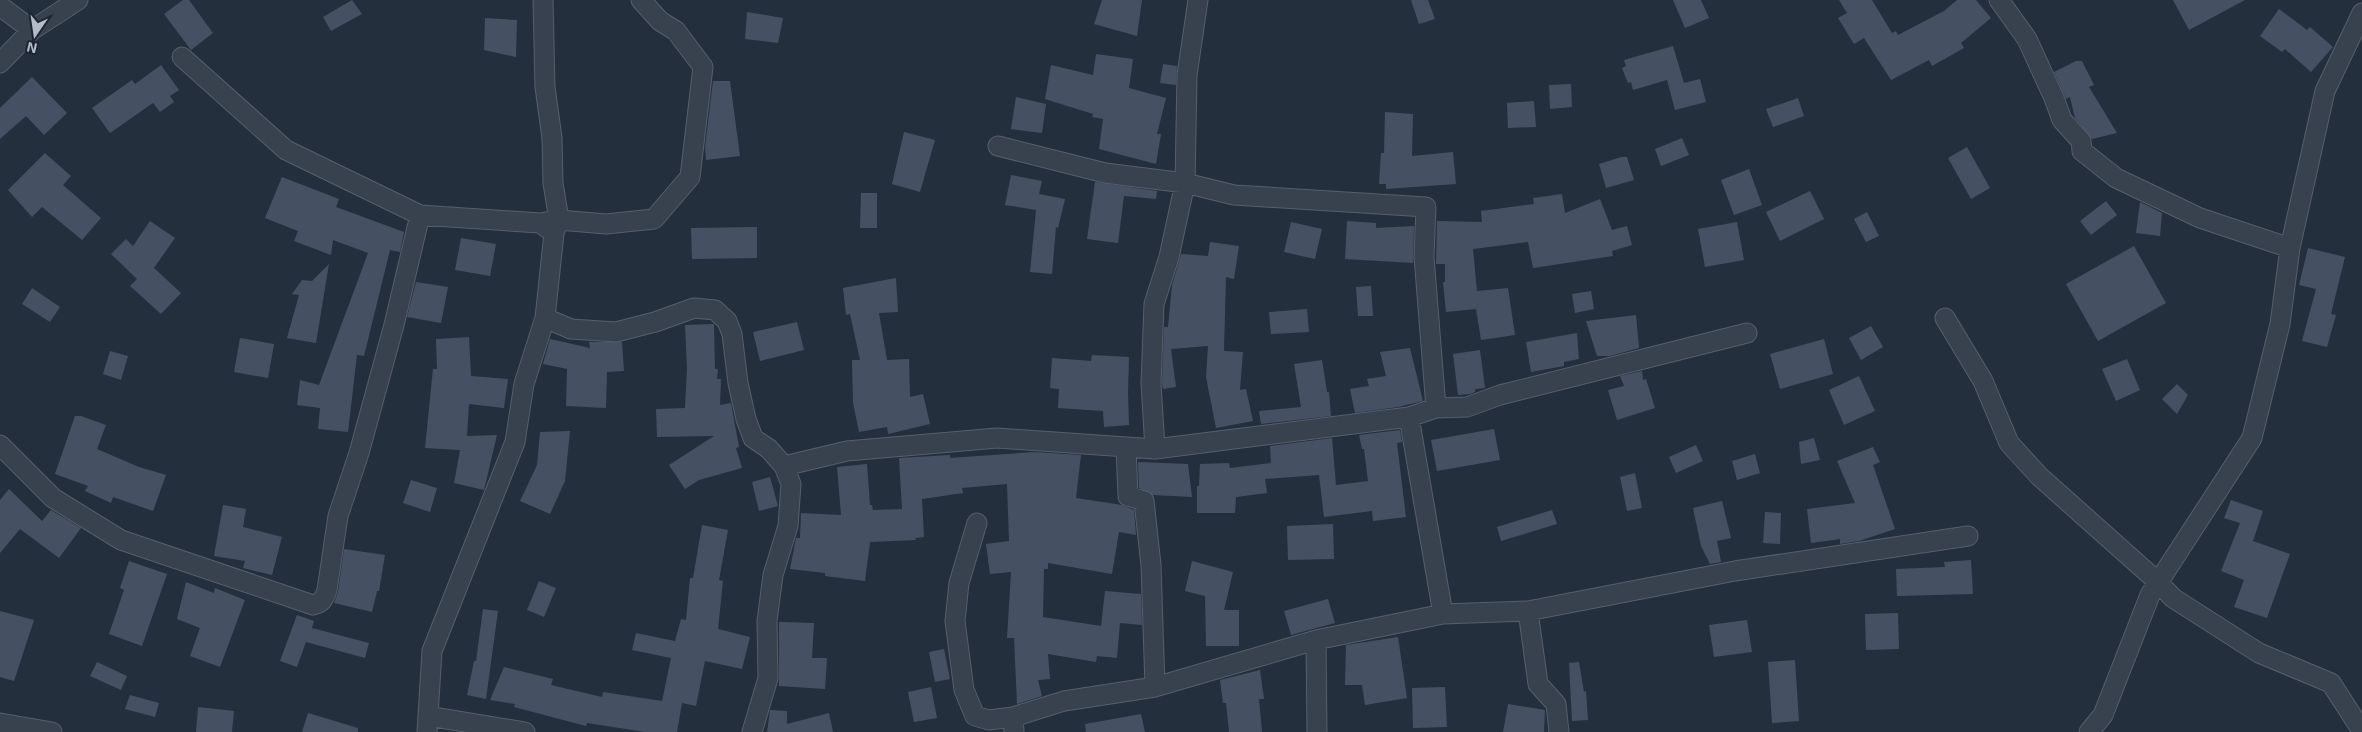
<svg xmlns="http://www.w3.org/2000/svg" width="2362" height="732" font-family="'Exo 2',sans-serif">
	<style>
		.building { fill: #455162 }
		.lines { fill: none; stroke-linecap: round; stroke-linejoin: round }
		.street-casing { stroke: #565f6c; stroke-width: 21 }
		.street { stroke: #38414e; stroke-width: 19 }
	</style>
	<rect width="100%" height="100%" fill="#242f3e"/>
	<path class="building" d="M183 0H189L213 33 191 50 164 14Z
		M352 0 362 14 331 31 323 17Z
		M1102 0H1142L1137 36 1094 24Z
		M1411 0H1428L1435 19 1419 24Z
		M1673 0H1701L1709 18 1685 28Z
		M1839 0H1872L1892 33 1896 31 1898 35 1944 11 1957 0H1976L1991 18 1961 43 1964 48 1932 66 1929 60 1891 80 1864 38 1854 44 1838 18 1847 13Z
		M2173 0H2245L2189 30Z
		M2279 9 2307 30 2310 27 2333 47 2311 72 2285 49 2282 52 2260 36Z
		M747 12 783 18 778 43 745 39Z
		M485 18 517 20 516 57 484 50Z
		M1673 46 1684 83 1700 79 1706 102 1675 110 1667 80 1633 90 1631 82 1628 83 1622 68 1626 66 1624 60Z
		M1096 54 1133 59 1129 88 1166 98 1157 134H1161L1156 164 1099 149 1103 119 1092 117 1093 114 1045 99 1051 65 1093 75Z
		M2076 61H2082L2094 85 2089 87 2117 133 2092 139 2075 118 2070 97 2066 99 2054 72Z
		M1163 64 1177 66 1176 85 1160 83Z
		M161 65 179 90 170 96 174 102 160 112 153 103 110 133 92 108 132 80 135 84Z
		M32 77 67 113 44 135 26 116 0 139V108Z
		M713 81H730L740 156 706 160 705 147Z
		M1571 84 1572 107 1550 109 1549 85Z
		M1016 97 1046 104 1042 133 1011 129Z
		M1798 98 1804 116 1773 127 1766 109Z
		M1534 101 1536 127 1508 128 1507 103Z
		M1385 112 1413 114 1412 156 1453 152 1456 184 1386 189V184H1379L1381 153H1384Z
		M904 132 935 140 920 192 892 184Z
		M1682 138 1689 155 1661 166 1655 149Z
		M1967 147 1990 188 1971 199 1948 158Z
		M45 153 71 176 63 185 101 218 82 240 42 207 32 217 8 190Z
		M1621 157H1627L1634 180 1606 188 1599 164Z
		M1749 169 1762 205 1734 215 1721 180Z
		M1011 175 1042 181 1039 194 1065 199 1058 228 1056 227 1052 274 1030 272 1036 210 1005 205Z
		M282 177 339 199 336 207 404 232 400 252 390 250 364 356 357 355 348 432 318 429 320 408 297 405 300 380 319 385 368 253 333 240 331 255 294 241 298 231 265 218Z
		M1095 182 1157 191 1156 199 1124 196 1118 243 1087 239Z
		M1810 191 1824 219 1780 241 1766 212Z
		M861 193H877V228H860Z
		M1562 194 1565 213 1600 199 1612 230 1627 226 1632 245 1612 251 1613 256 1533 268 1528 242 1473 249 1477 291 1508 288 1515 335 1481 340 1476 309 1446 312 1443 282H1445V264H1436L1437 221 1482 222 1481 211 1534 204 1533 198Z
		M2106 201 2117 215 2091 235 2080 221Z
		M2140 202 2162 213 2160 236 2136 233Z
		M1867 212 1879 236 1866 242 1854 219Z
		M150 221 175 238 154 268 181 293 161 314 130 286 137 279 111 254 126 239 133 246Z
		M1347 221 1376 223V228L1414 226 1413 263 1345 259Z
		M1291 222 1322 229 1315 259 1284 252Z
		M1737 222 1744 260 1705 267 1698 229Z
		M757 227V258L692 259 691 228Z
		M461 238 496 244 490 276 455 270Z
		M1210 242 1239 246 1234 279 1226 277 1224 351 1243 352 1240 390 1246 389 1253 421 1216 428 1206 377 1208 346 1171 349 1176 387 1163 389 1162 383 1164 327H1168L1172 285 1181 254 1208 256Z
		M2134 246 2166 303 2098 341 2066 284Z
		M2308 248 2345 257 2331 314 2336 315 2327 347 2302 341 2316 289 2299 285Z
		M329 264 316 343 287 338 299 295 292 294 302 280 312 281Z
		M896 278 898 312 879 313 887 360 909 359 910 397 923 394 930 424 888 434 887 427 859 432 853 403 852 360H860L850 314 846 315 843 288Z
		M416 282 448 287 441 323 407 317Z
		M1371 286 1373 316H1358L1356 287Z
		M32 288 60 307 50 322 22 304Z
		M1591 291 1594 309 1575 313 1572 294Z
		M1307 309 1309 332 1271 334 1269 312Z
		M1636 315 1639 348 1610 356H1597L1586 321Z
		M797 322 804 350 760 361 753 332Z
		M714 324 715 369H718L717 379H721L720 405 731 403 739 447 736 448 742 468 699 480 685 489 669 465 714 436 657 437 656 409 685 408 687 369 685 325Z
		M1871 326 1883 347 1861 360 1849 338Z
		M1577 333 1579 359 1564 362V366L1531 372 1526 342Z
		M469 337 471 376 508 379 504 408 469 404 467 436 497 435 484 490 454 483 460 450 425 448 433 369H437L436 339Z
		M240 338 274 344 268 378 234 372Z
		M550 339 590 348 589 342H622L624 371 607 372 606 408 566 406 567 369 543 364Z
		M1824 339 1833 374 1780 389 1770 354Z
		M1410 348 1423 401 1398 407 1355 413 1350 389 1369 386 1367 379 1386 376 1380 352Z
		M1480 350 1485 388 1475 389V392L1470 394 1458 395 1453 354Z
		M110 351 128 356 121 380 103 374Z
		M1092 355 1129 357 1128 393 1129 425 1104 427 1103 411 1058 408 1059 389 1050 388 1052 358 1091 361Z
		M2127 359 2140 390 2116 401 2102 369Z
		M1322 360 1327 392H1329L1331 416 1261 424 1259 411 1301 407 1294 364Z
		M1642 371 1643 380 1646 379 1655 408 1617 420 1608 390 1624 386 1620 376Z
		M1859 376 1875 411 1844 425 1829 390Z
		M2177 384 2188 395 2177 414 2162 399Z
		M75 416H81L106 425 97 449 139 467 166 475 153 511 113 497 111 503 85 491 88 486 55 474Z
		M1494 429 1500 460 1437 471 1431 440Z
		M1400 430 1402 442 1397 443 1406 517 1373 521 1372 511 1324 517 1319 475 1265 479 1267 493 1236 497 1235 513H1197V486H1199L1200 464 1229 463 1230 468 1271 463 1270 446 1332 438 1336 485 1368 481 1364 449H1362L1359 435Z
		M570 431 565 481 550 514 520 501 537 465 540 432Z
		M1814 438 1820 460 1801 464 1799 442Z
		M1696 445 1703 461 1676 473 1669 457Z
		M1873 447 1880 462 1873 465 1895 529 1859 541 1840 544V539L1811 543 1807 509 1855 503 1837 461Z
		M1034 452 1081 455 1076 498 1122 505 1134 510 1136 535 1119 532 1112 574 1048 563V569H1044L1043 617 1101 626 1105 591 1141 594 1142 625 1120 623 1117 658 1097 656 1096 662 1048 654 1050 679 1038 680 1042 696 1017 704 1014 638H1007L1011 572 990 574 986 544 1009 541 1007 484 962 488 963 493 922 499 924 537 915 538 916 540 870 542 865 581 825 576V573L790 569 796 538H800L801 513 841 515 837 467 867 464 870 505H872L873 510 902 509 899 458 950 455V458Z
		M1755 454 1760 473 1737 480 1732 461Z
		M1138 462 1188 464 1192 497 1153 495 1139 488Z
		M1635 473 1642 508 1627 511 1620 477Z
		M770 477 778 506 759 511 752 482Z
		M411 480 437 488 430 512 403 503Z
		M9 489 42 521 51 510 81 528 59 558 20 529 0 553V500Z
		M2231 500 2263 511 2253 541 2290 554 2267 618 2234 607 2244 580 2221 571 2240 523 2224 518Z
		M1722 501 1731 538 1717 541 1721 562 1710 564 1701 546 1693 508Z
		M223 505 246 509 243 527 282 537 272 575 243 568 245 561 214 556Z
		M1552 510 1557 524 1501 541 1497 527Z
		M1765 512 1781 513 1780 544 1763 543Z
		M1333 524 1334 559 1288 560 1287 526Z
		M702 525 728 530 719 580 723 581 718 629 750 637 742 669 705 661 696 706 682 703 677 732H645L587 723 586 726 514 707 515 704 490 700 504 667 553 679 551 685 602 697 603 692 662 701 671 658 632 650 636 633 675 641 681 619 686 620 690 578H693Z
		M344 549 385 555 379 591H377L372 612 334 603 338 592Z
		M1971 560 1973 594 1897 596 1896 569 1945 567 1944 562Z
		M129 561 167 574 142 646 109 634 124 590 120 588Z
		M1192 561 1233 572 1224 610H1239V646H1206L1205 596 1185 591Z
		M539 581 556 588 544 617 527 610Z
		M186 582 214 593 215 588 245 600 220 667 190 656 200 628 177 619Z
		M1328 599 1335 623 1291 635 1284 611Z
		M483 609 498 611 486 699 467 695 474 661H476Z
		M0 611 34 620 14 681 0 677Z
		M1898 613 1899 649 1866 650 1865 614Z
		M297 615 314 621 312 628 369 643 365 658 306 642 297 667 280 661Z
		M1747 620 1752 652 1714 657 1709 625Z
		M779 622 814 623 812 658H827L825 689 779 686Z
		M1398 637 1407 698 1365 705 1362 685H1345L1346 645Z
		M944 649 950 679 935 682 929 652Z
		M1795 660 1799 721 1772 723 1768 662Z
		M97 662 127 676 121 690 90 676Z
		M1579 662 1584 692 1586 691 1588 720 1572 721 1569 663Z
		M1260 670 1264 699H1259L1262 732H1229L1226 703H1223L1220 680Z
		M931 687 937 718 914 722 908 692Z
		M1445 687 1447 727 1413 728 1412 688Z
		M130 695 159 703 155 717 125 709Z
		M1508 704 1545 710 1544 732H1503Z
		M198 707 234 711 232 732H196Z
		M770 710 787 711V724L829 713 833 732H767Z
		M308 713 358 728V732H302Z
		M1141 714 1145 732H1086L1085 724Z"/>
	<g class="lines">
		<g class="street-casing">
			<path id="street" d="M1198 0 1187 75 1185 183 1234 195 1426 207 1424 257 1436 408
				M1999 0 2027 39 2054 98 2062 120 2081 141 2082 151 2116 178 2200 218 2290 248
				M0 6 32 30
				M182 57 286 150 420 215 540 223 554 233
				M0 63 32 30 78 0
				M998 146 1105 173 1185 183 1169 257 1154 304 1151 383 1155 449
				M546 222 559 220 606 224 654 219 690 177 703 67 676 31 660 21 641 0
				M545 318 571 329 616 332 655 322 694 308 715 310 727 321 732 334 738 383 746 419 753 438 769 449 784 466 847 451 997 438 1155 449 1409 417 1436 408 1467 407 1500 395 1747 333
				M1945 318 1983 381 2009 443 2039 476 2158 582 2173 598 2259 653 2331 683 2362 731
				M1409 417 1443 614
				M0 445 53 498 121 540 313 605C322 603 324 599 327 590L338 516 359 453 394 325 420 215
				M1126 447 1128 496 1144 501 1151 565 1155 687
				M977 523 959 583 955 621 964 690 975 716 989 720 1013 717
				M1528 611 1538 684 1556 704 1559 732
				M1316 640 1317 732
				M428 716 525 732
				M0 723 52 732
				M427 732 432 651 515 442 524 384 545 318 554 233 559 220 553 183 552 138 545 87 543 0
				M752 732 768 678 767 621 773 575 788 526 791 484 784 466
				M1014 732 1013 717 1064 701 1155 687 1316 640 1443 614 1528 611 1735 571 1968 536
				M2089 732 2103 715 2150 595 2252 438 2280 324 2290 248 2325 91 2362 13"/>
		</g>
		<use href="#street" class="street"/>
	</g>
	<g transform="translate(35 35) rotate(193)" stroke="#1d2633" stroke-width="4" paint-order="stroke">
	<path d="M0-4L9 19L0 12L-9 19Z" fill="#b4bcc9"/>
	<text y="-8" font-size="14" font-weight="bold" text-anchor="middle" fill="#b4bcc9">N</text>
	</g>
</svg>
